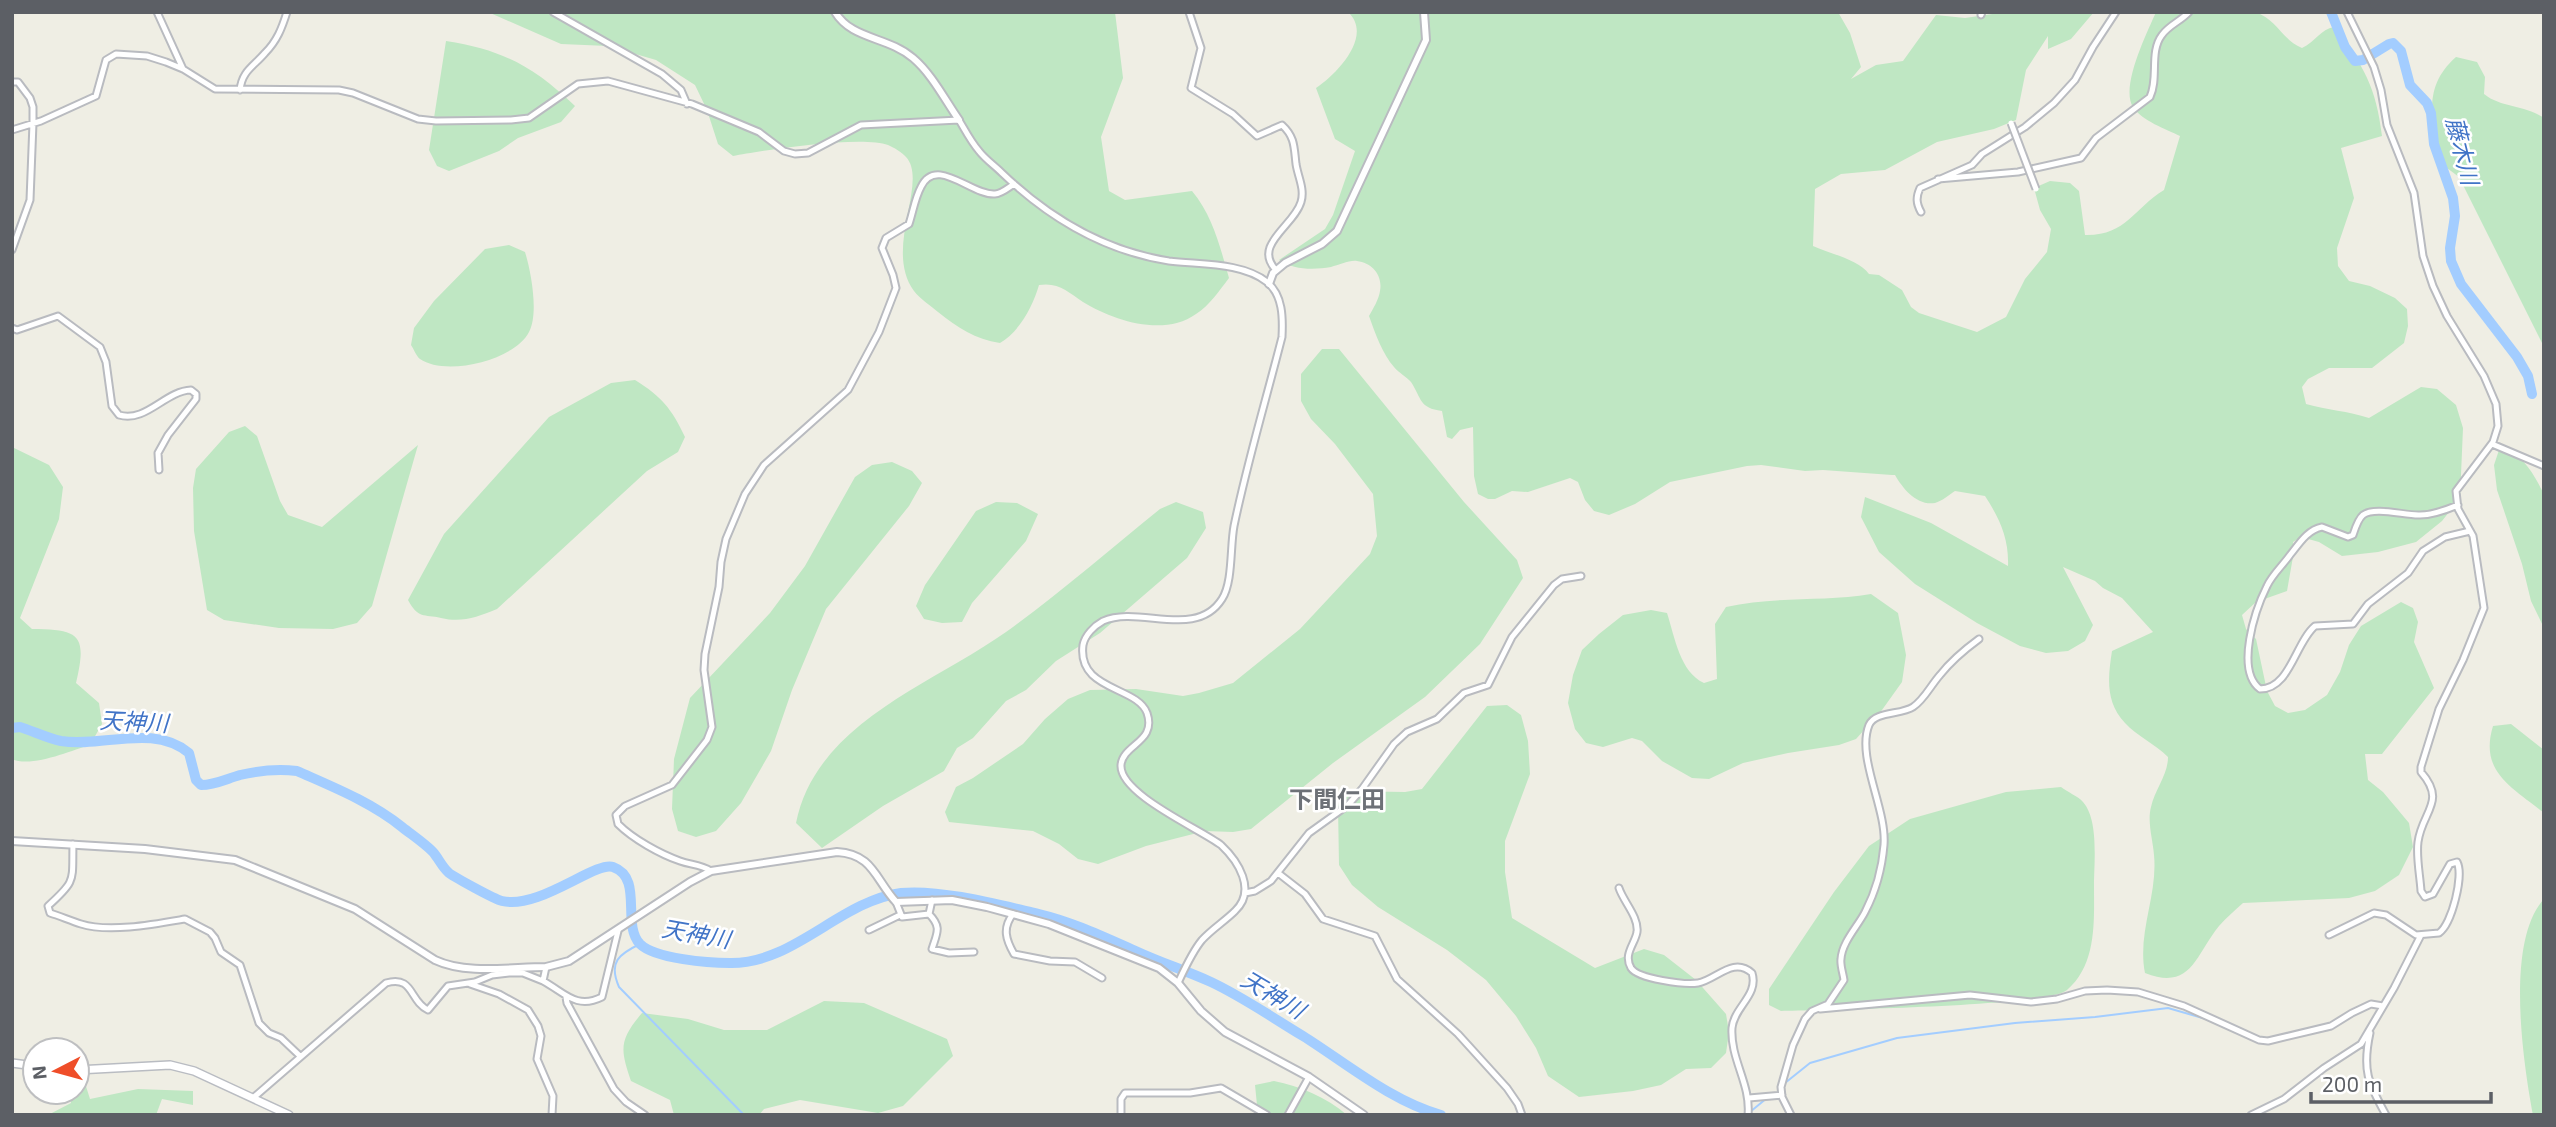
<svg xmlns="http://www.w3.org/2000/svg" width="2556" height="1127" font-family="'Exo 2','Noto Sans JP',sans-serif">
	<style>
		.green { fill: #bfe7c3 }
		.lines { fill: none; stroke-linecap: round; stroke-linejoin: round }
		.stream { stroke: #a3cdff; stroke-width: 2 }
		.river { stroke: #a3cdff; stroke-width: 10 }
		.minor-casing { stroke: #b9bbc0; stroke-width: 9 }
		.tertiary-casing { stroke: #b9bbc0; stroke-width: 10 }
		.secondary-casing { stroke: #b9bcc2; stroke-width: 10 }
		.minor { stroke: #fff; stroke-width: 5 }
		.tertiary { stroke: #fff; stroke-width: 6 }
		.secondary { stroke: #fff; stroke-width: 7 }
		.minor-bridge-casing { stroke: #b9bbc0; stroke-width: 9; stroke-linecap: butt }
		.minor-bridge { stroke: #fff; stroke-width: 5 }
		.labels { text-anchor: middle; stroke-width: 5; stroke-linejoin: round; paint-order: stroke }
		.water-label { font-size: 23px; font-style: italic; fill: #4174c7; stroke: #fff }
		.quarter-label { font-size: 24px; font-weight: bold; fill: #6d7177; stroke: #fff }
	</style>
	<rect width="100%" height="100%" fill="#efeee4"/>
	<path class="green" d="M488 12H1115L1123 78 1101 137 1109 191 1125 200 1192 191C1213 216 1220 247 1229 278 1219 291 1210 305 1196 314 1164 337 1114 321 1083 302 1068 292 1059 282 1039 285 1033 306 1020 331 1000 343 975 339 958 328 938 312 931 306 920 299 914 291 883 249 929 182 906 157 903 153 893 147 888 145 862 135 764 150 733 156L718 144 707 110 695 85 656 60 608 46 561 44Z
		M1348 12H1838L1850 33 1861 67 1851 79 1876 65 1903 61 1936 15 1965 18 2006 12H2094L2071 39 2048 49V36L2026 70 2016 120 1994 129 1937 142 1885 170 1841 174 1815 189 1813 246C1830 254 1858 259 1869 274L1879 275 1902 290 1911 307 1919 313 1977 332 2006 317 2025 279 2047 252 2051 229 2040 210 2034 188 2050 181 2070 183 2079 191 2085 235C2126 236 2133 209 2164 190L2180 136C2166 129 2142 121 2133 107 2120 87 2147 33 2156 12H2255C2277 19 2283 41 2302 48 2315 42 2321 29 2334 27 2364 66 2376 87 2382 136L2341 148 2354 198 2337 248 2338 266 2349 281 2370 286 2395 298 2407 309 2408 326 2404 343 2372 368H2329L2308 379 2302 387 2306 404C2327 410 2348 411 2369 418L2421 387 2437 389 2456 405 2463 428 2460 498 2442 521 2416 542 2378 552 2342 556 2319 542 2301 537 2293 542 2294 551 2287 591 2256 602 2242 615 2246 629 2256 639 2267 691 2275 706 2288 713 2305 710 2327 695 2340 672 2349 645 2361 626 2401 602 2413 608 2418 622 2414 642 2434 688 2382 754H2365L2368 780 2383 792 2409 823 2413 847 2399 875 2375 891 2349 898 2243 903C2235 910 2226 918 2219 926 2195 956 2191 991 2145 973 2137 933 2158 895 2154 855 2153 840 2147 822 2151 807 2155 789 2168 775 2168 757 2155 744 2137 736 2125 723 2105 702 2108 677 2112 651L2153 632 2122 598 2103 588 2095 581 2063 567 2093 625 2085 641 2068 651 2046 653 2020 646 1977 623 1915 584 1879 552 1861 517 1865 497 1931 523 2008 566C2009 539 2000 519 1985 496L1955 491C1949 495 1942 501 1935 503 1917 506 1903 489 1895 475H1892L1823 470 1805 471 1761 465 1747 466 1670 482 1635 504 1609 515 1594 511 1585 500 1578 482 1570 478 1528 492 1512 491 1495 499H1488L1478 494 1474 476 1473 427 1460 430 1452 439 1447 437 1442 411C1419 408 1422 399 1411 382 1407 377 1399 373 1394 367 1383 355 1375 333 1369 316 1373 309 1379 299 1380 291 1383 275 1372 263 1357 261 1349 260 1339 265 1331 267 1314 270 1293 270 1279 260L1325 229 1333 215 1355 151 1335 139 1316 88C1336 75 1374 36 1348 12Z
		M446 41C503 50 533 66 575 106L561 122 518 138 499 151 449 171 437 166 429 150Z
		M2456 57 2477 62 2485 77 2484 94C2501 108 2526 105 2544 118V347L2459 177 2439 162C2433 121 2421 88 2456 57Z
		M509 245 525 252C531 271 539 314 529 332 515 360 446 377 420 359 416 356 414 349 411 345L414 328 434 301 485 249Z
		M1322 349H1339L1464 502 1517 560 1523 578 1480 644 1425 697 1333 763 1251 829 1233 832 1205 831 1146 846 1098 864 1078 859 1059 844 1033 831 949 822 945 812 956 787 973 778 1023 744 1045 719 1068 699 1090 690 1136 689 1183 696 1199 693 1233 683 1300 629 1370 554 1377 536 1373 494 1335 444 1311 419 1301 401V374Z
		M635 380C661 396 672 409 685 437L678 452 647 471 497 609C477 617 462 623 441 618 424 614 418 619 408 600L444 534 549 417 611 383Z
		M245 426 257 436 280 501 288 515 322 527 418 445 372 606 357 623 333 629 279 628 224 620 207 610 194 531 193 488 196 469 229 432Z
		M12 447 49 465 63 487 59 519 20 618 32 629C81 629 87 636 76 683L99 703 102 724 90 745C70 751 31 768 12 759Z
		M2509 448C2526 462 2535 475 2544 495V628L2531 601 2522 564 2497 490 2494 465 2499 450Z
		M892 462 912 471 922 483 909 506 826 609 792 690 771 751 741 803 716 831 696 837 678 831 672 809 674 759 690 698 770 613 805 566 855 477 872 465Z
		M996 502 1017 503 1038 514 1026 541 972 603 962 622 942 623 924 619 916 606 925 585 976 511Z
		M1176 502 1203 512 1206 528 1187 558 1100 633 1056 661 1026 690 1006 701 973 738 957 748 944 771 883 806 822 848 796 823C816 723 931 685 1006 632 1059 594 1109 550 1160 509Z
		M1871 594 1898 613 1906 655 1902 682 1882 710 1856 739 1839 745 1788 753 1743 763 1709 779 1692 778 1662 761 1642 741 1632 738 1603 747 1586 743 1575 729 1568 703 1573 675 1582 650 1599 634 1623 615 1651 610 1667 613C1675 638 1680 672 1704 683L1717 679 1715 624 1726 607C1773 596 1823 602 1871 594Z
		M1507 705 1521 715 1528 741 1530 774 1505 841V872L1512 918 1595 968 1644 949 1664 955 1696 980 1726 1014 1729 1032 1726 1053 1711 1068 1686 1069 1661 1085 1633 1091 1579 1097 1548 1076 1536 1048 1516 1016 1486 980 1447 950 1378 907 1352 885 1339 865 1338 806 1344 791 1405 792 1422 789 1487 706Z
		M2511 724 2544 750V813C2512 787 2479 772 2493 726Z
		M2061 787C2067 792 2078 796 2083 802 2099 820 2094 863 2094 885 2094 921 2097 964 2067 990 2048 1007 1821 1010 1781 1011L1769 1005V989L1834 892 1869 846 1910 819 2006 792Z
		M2544 899V1115H2533C2523 1062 2505 941 2544 899Z
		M824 1001 864 1003 947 1039 953 1056 903 1106 878 1113 800 1100 764 1109 759 1115H674L670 1100 631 1081C620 1049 619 1040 642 1013L688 1019 724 1030H767Z
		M77 1078 84 1080 90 1099 138 1089 193 1091V1105L162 1099 156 1115H48L71 1103 70 1092H77Z
		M1274 1081C1300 1086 1326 1097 1347 1115H1270L1257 1105 1255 1085Z"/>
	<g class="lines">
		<path class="stream" d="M640 944C619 954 608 962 619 987L744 1115
			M1785 1083 1810 1063 1897 1038 2015 1023 2095 1017 2168 1008 2206 1019
			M1750 1112 1767 1098"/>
		<path class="river" d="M2331 12 2345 47 2355 61 2363 60 2389 44 2393 43 2401 51 2410 85 2427 103 2431 113 2434 144 2453 198 2455 216 2450 248 2451 261 2461 284 2517 357 2528 376 2532 394
			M12 728 20 727C33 731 47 738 61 741 102 748 153 723 189 753L196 780 201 785C215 785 226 779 240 775 257 771 279 769 297 771 333 787 371 802 402 827 412 835 424 843 433 852 439 859 442 867 449 873 456 878 494 899 502 901 539 910 595 861 613 867 644 878 621 924 640 944 655 959 710 963 730 963 794 964 840 901 901 893 940 889 1000 905 1039 914 1073 922 1106 938 1138 952 1162 963 1187 971 1211 982 1243 997 1273 1018 1303 1036 1346 1063 1391 1101 1441 1115"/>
		<g class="minor-casing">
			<path id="minor" d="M157 12 183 69
				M553 12 662 74 681 90 687 104
				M1189 12 1201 48 1191 88 1233 114 1257 136 1282 125C1295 137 1294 147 1296 164 1298 177 1305 189 1301 202 1294 226 1252 245 1276 270
				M1981 15 1982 12
				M12 82H18L30 98 33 107V123L30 200 12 250
				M240 90C242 71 253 67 265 53 277 41 282 28 287 12
				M12 130 41 121 96 96 106 60 116 54 147 56 166 62 183 69 215 89 339 90 353 93 418 119 436 121 511 120 529 118 578 84 608 81 692 104 759 132 784 151 795 154 808 153 861 125 959 120C965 130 971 142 979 151 985 159 995 166 1002 173 1049 218 1105 251 1169 261 1200 265 1242 262 1267 282 1283 295 1283 318 1282 337 1266 400 1247 463 1234 526 1230 547 1233 582 1222 599 1196 640 1139 605 1103 621 1094 626 1085 635 1083 645 1077 691 1137 686 1147 713 1157 742 1123 744 1121 765 1119 794 1200 829 1221 845 1238 861 1257 890 1235 911 1225 921 1212 929 1202 940 1192 952 1185 968 1178 983
				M1938 179 2018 172 2081 158 2096 138 2150 97C2159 78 2149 52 2162 35 2169 25 2181 21 2189 12
				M1921 212C1916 203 1916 197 1920 188L1972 165 1982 154 2025 127 2054 103 2075 80 2093 47 2116 12
				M12 328 17 330 58 316 100 347 106 362 112 406 119 415C146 423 165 391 191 390L196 394V399L168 435 158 453 159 470
				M2492 444 2544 466
				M2458 505C2446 510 2433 515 2420 515 2406 516 2375 506 2363 515 2358 519 2355 529 2353 535L2348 537 2322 527C2307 530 2299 544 2290 555 2283 565 2272 575 2267 586 2255 610 2235 670 2260 689 2290 689 2295 643 2315 626L2353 624 2368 604 2408 573 2423 551 2445 537 2470 531
				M73 844C72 881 77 880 48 906L50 913C60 916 71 921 81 924 109 933 156 924 185 919L210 932 215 938 221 952 240 965 259 1023 269 1033 281 1038 300 1056
				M711 871C700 864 691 865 680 861 660 854 633 839 618 824L616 815 625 806 672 785 707 740 712 727 704 670 705 654 719 587 721 562 726 539 745 494 764 465 848 390 879 332 896 288 893 275 882 248 886 238 909 224C913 212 915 198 921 187 936 155 972 196 995 194 1001 194 1008 188 1014 184
				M1278 873 1305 894 1323 919 1375 936 1397 979 1458 1034 1507 1088 1518 1104 1522 1115
				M1619 888C1623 901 1639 917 1637 932 1635 944 1623 954 1631 968 1638 979 1685 985 1698 983 1716 980 1733 956 1752 973 1759 995 1734 1007 1732 1028 1730 1059 1751 1084 1748 1115
				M1245 893 1255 891 1271 881 1309 833 1348 805 1362 789 1394 744 1407 732 1437 719 1464 693 1488 685 1512 637 1554 585 1562 579 1581 576
				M932 900 929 914C942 927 937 933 932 949L949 953 974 952
				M896 902 902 917 929 914
				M1013 914C1002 928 1006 940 1014 954L1050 961 1075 962 1102 978
				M869 930 900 915
				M2329 935 2374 913 2386 915 2416 935 2439 933C2452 924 2464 875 2457 862L2450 864 2433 894 2425 897 2421 891C2420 875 2416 857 2418 842 2422 811 2447 802 2421 772V767L2439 709 2463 660 2484 608 2473 536 2458 509 2456 491 2493 442 2498 426 2496 404 2484 376 2447 316 2433 286 2423 256 2414 193 2387 125 2381 90 2374 67 2347 12
				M546 967 543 981C564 992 576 1010 602 997L618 931
				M470 984 499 994 528 1010 538 1026 541 1036 537 1059 553 1096 552 1115
				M566 997 567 1003 614 1089 626 1102 645 1115
				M1820 1009 1970 995 2031 1002 2057 999 2085 991 2107 990 2138 992 2184 1006 2259 1040 2268 1041 2331 1026 2352 1013 2371 1004 2383 1006
				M2370 1033C2362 1070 2368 1083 2386 1115
				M253 1098 386 983C414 975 409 1001 428 1010L448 986 475 982 492 975 509 973H523L543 981
				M1749 1098 1782 1095
				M1121 1115V1099L1125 1093H1190L1221 1088 1267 1115
				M1288 1115 1309 1077
				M1791 1115 1782 1097 1781 1087 1793 1045 1805 1019 1812 1011 1828 1004 1844 980C1843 973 1840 965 1841 959 1842 942 1858 926 1865 912 1876 891 1882 869 1884 845 1887 809 1856 757 1869 725 1875 711 1901 715 1913 707 1924 700 1931 685 1940 675 1951 661 1964 650 1979 639
				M2251 1115 2284 1099 2324 1068 2361 1044 2394 988 2421 935"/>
		</g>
		<g class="tertiary-casing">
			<path id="tertiary" d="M835 12C852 40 887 36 913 58 932 74 945 100 959 120
				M1269 284 1273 273 1285 263 1322 244 1337 231 1426 40 1424 12
				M12 841 145 849 235 860 355 909 435 960C467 975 511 967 546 967L569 961 690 882 711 871 837 852C873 854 875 879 896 902L952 900 987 907 1049 924 1159 968 1178 983 1201 1011 1225 1032 1309 1077 1364 1115"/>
		</g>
		<g class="secondary-casing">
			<path id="secondary" d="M12 1063 35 1066
				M77 1070 170 1065 194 1071 289 1115"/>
		</g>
		<use href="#minor" class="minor"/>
		<use href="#tertiary" class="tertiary"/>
		<use href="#secondary" class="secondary"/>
		<g class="minor-bridge-casing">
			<path id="minor-bridge" d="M2011 123 2036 189"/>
		</g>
		<use href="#minor-bridge" class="minor-bridge"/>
	</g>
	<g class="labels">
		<g class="water-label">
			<text transform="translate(2462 151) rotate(76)" y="8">藤木川</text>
			<text transform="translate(134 722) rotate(3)" y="8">天神川</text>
			<text transform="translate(696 934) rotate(10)" y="8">天神川</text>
			<text transform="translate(1273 995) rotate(31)" y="8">天神川</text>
		</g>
		<g class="quarter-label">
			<text x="1337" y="808">下間仁田</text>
		</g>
	</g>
	<rect width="2556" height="1127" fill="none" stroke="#5c5f65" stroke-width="28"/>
	<g transform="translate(56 1071) rotate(264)"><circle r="33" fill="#ffffff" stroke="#bebfc1" stroke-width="2"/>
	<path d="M0-5L12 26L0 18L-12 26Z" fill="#ef4e29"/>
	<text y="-10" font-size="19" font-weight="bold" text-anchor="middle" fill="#5c5f65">N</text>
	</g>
	<path d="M2311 1092v10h180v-10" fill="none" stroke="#5c5f65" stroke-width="3.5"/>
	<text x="2322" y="1092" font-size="21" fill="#5c5f65" stroke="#ffffff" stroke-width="5" paint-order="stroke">200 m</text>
</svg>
